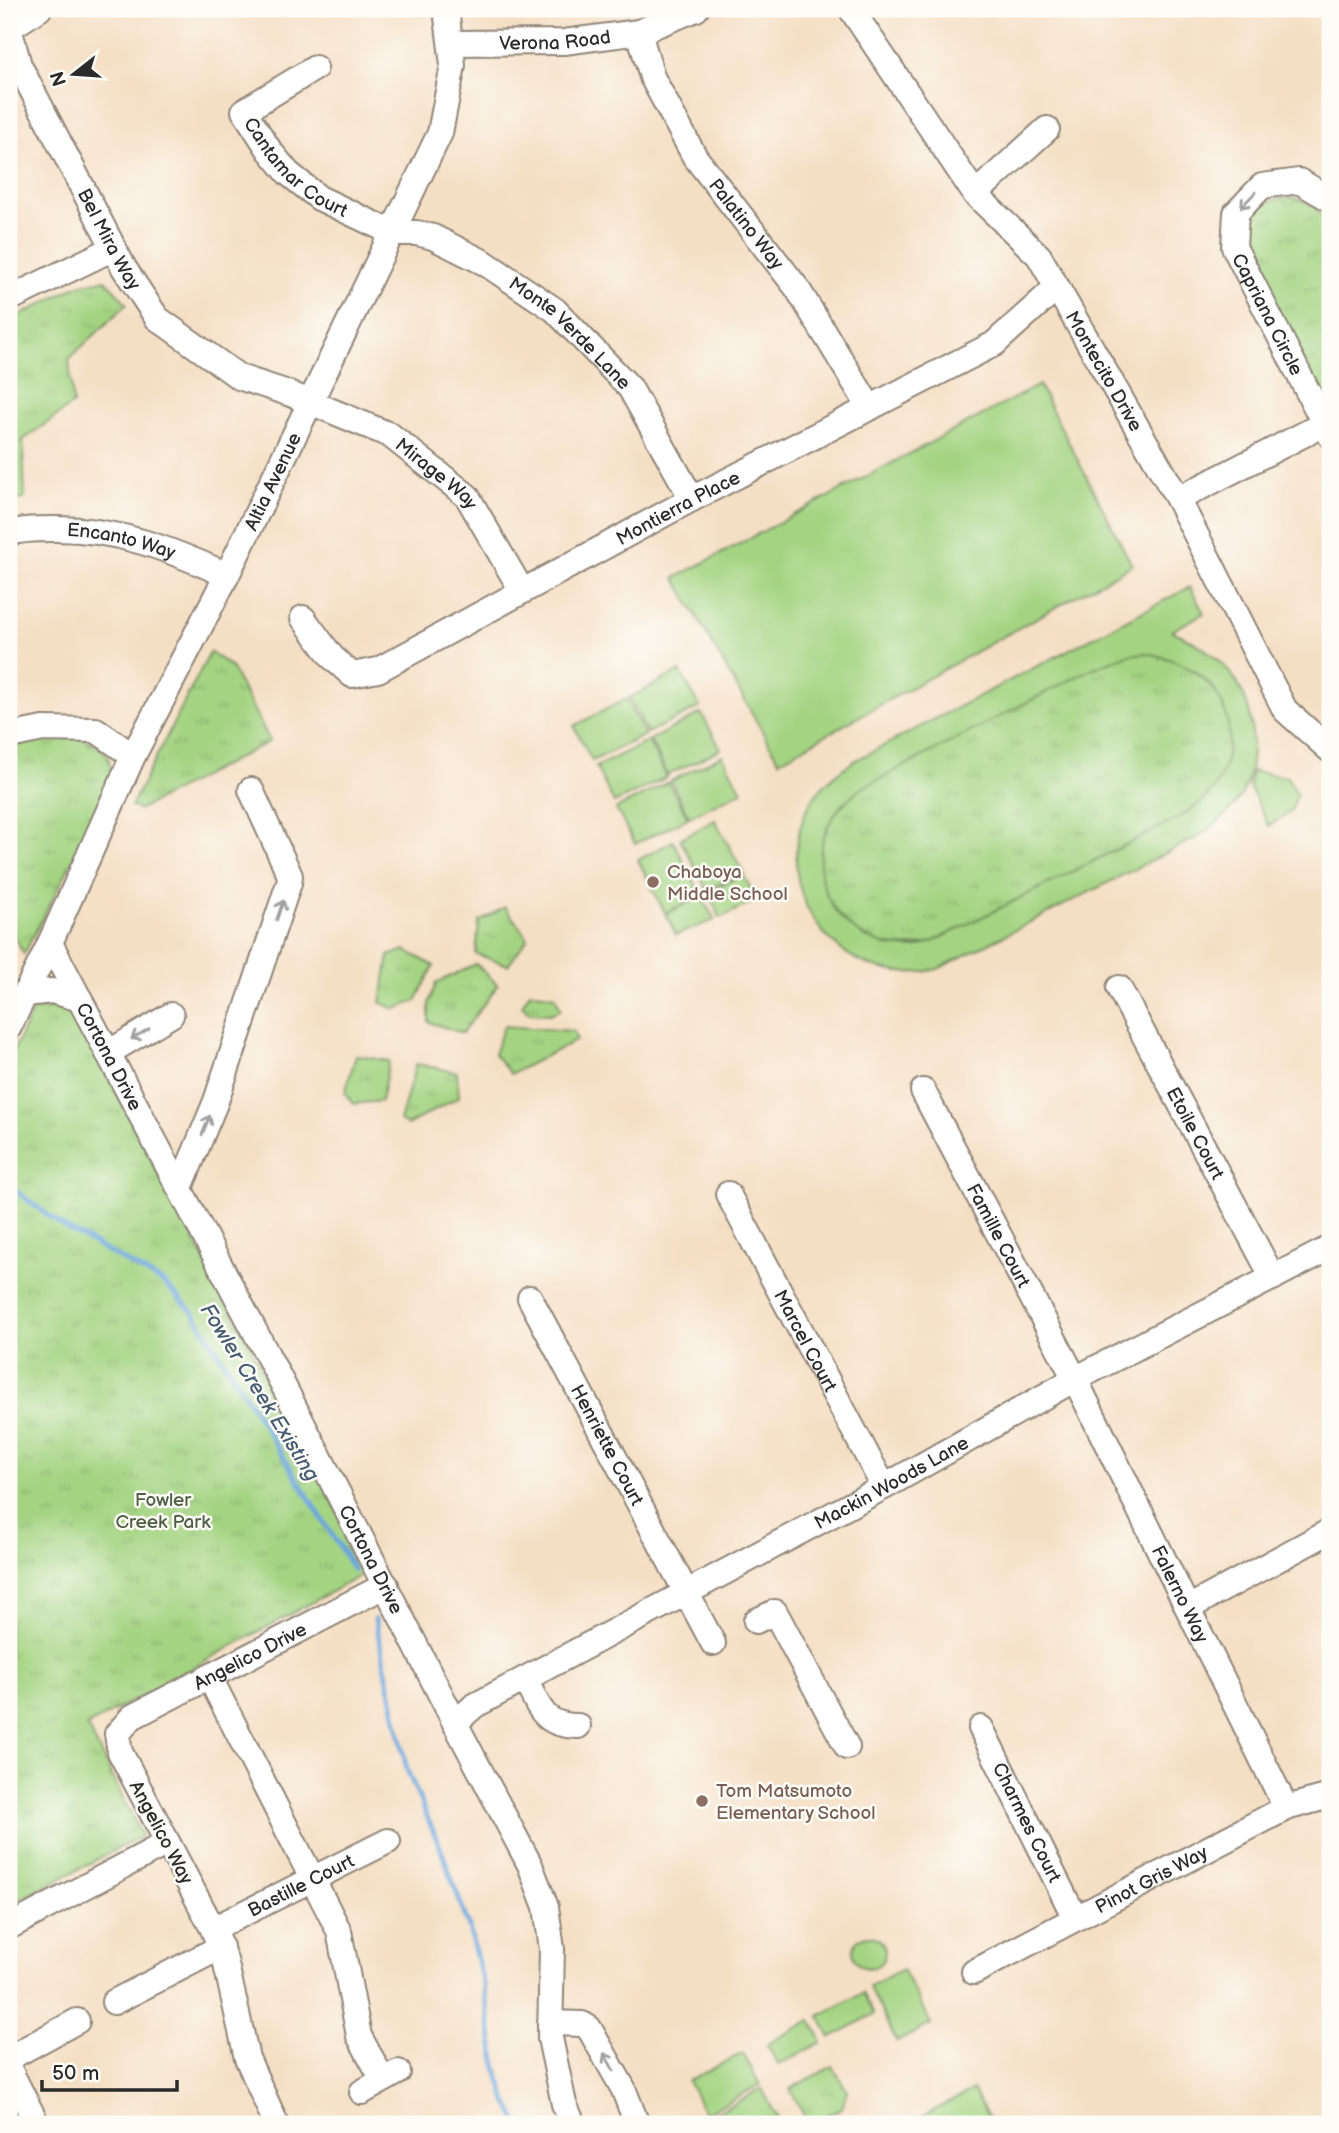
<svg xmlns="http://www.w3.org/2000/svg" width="1339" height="2133" font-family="'Balsamiq Sans',sans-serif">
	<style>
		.grass { fill: #a4d482; stroke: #688056; stroke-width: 2; fill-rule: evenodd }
		.park { fill: url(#park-tufts); stroke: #688056; stroke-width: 2 }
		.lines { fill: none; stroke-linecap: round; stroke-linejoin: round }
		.stream { stroke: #6ca6dc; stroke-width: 5 }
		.minor-casing { stroke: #908578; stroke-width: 28 }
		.minor { stroke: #fff; stroke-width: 24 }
		.oneway { stroke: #a0a0a0 }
		.education-dot { fill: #8d6e63; stroke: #fdfcf7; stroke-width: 2.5 }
		.labels { text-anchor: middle; stroke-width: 5; stroke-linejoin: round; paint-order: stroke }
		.street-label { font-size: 19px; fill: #2b2b2b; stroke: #fdfcf7 }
		.education-label { font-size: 19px; fill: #785e54; stroke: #fdfcf7; text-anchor: start }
		.park-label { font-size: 19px; fill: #4f5e45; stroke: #fdfcf7 }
		.water-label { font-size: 21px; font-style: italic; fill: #455c72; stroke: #fdfcf7 }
	</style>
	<defs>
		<pattern id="park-tufts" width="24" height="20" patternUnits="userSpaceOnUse" patternTransform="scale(1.75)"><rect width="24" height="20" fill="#a4d482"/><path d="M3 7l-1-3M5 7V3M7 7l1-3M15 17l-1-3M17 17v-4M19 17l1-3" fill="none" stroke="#8db670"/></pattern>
	</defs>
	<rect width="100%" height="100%" fill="#fdfcf7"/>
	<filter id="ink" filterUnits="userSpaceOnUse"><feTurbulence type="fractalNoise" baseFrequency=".0143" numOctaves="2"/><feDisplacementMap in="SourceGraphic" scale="14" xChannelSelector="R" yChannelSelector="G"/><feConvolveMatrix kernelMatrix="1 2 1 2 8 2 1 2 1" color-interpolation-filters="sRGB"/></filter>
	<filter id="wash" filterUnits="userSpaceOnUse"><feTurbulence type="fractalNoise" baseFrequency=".00686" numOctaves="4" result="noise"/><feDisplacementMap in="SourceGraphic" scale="28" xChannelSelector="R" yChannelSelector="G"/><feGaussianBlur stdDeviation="1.57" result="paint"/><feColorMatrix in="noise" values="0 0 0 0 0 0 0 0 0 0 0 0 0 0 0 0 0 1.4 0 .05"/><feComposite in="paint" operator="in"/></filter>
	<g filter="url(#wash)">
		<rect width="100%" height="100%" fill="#f5dfc4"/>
		<path class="grass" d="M1039 385 1132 565 779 761 675 578Z
			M1190 587 1204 613 1172 631C1223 653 1255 689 1252 747 1252 766 1248 788 1236 803 1225 818 1209 829 1194 839L938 969C847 991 771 904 804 816 813 792 833 775 854 761ZM1194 670 1214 688 1225 712 1229 739 1192 809 1175 820 932 942 915 948 886 946 820 862C822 839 829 822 843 803Z
			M680 671 700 707 647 733 629 698Z
			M626 699 645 735 592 761 574 726Z
			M701 713 721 749 668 775 650 740Z
			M648 741 667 777 614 803 596 767Z
			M722 755 742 791 689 817 671 781Z
			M1252 771 1287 777 1297 794 1291 811 1269 826 1249 786Z
			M668 782 688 818 635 844 616 809Z
			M715 820 743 872 707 890 680 839Z
			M673 841 701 894 665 913 638 860Z
			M743 874 757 900 720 918 708 893Z
			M701 896 715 920 676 935 666 914Z
			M853 1952a16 16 0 1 1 32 0a16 16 0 1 1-32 0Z
			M902 1969 931 2024 897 2042 869 1987Z
			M863 1993 874 2014 830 2038 819 2016Z
			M811 2020 822 2042 778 2065 767 2044Z
			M743 2053 760 2085 705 2114 688 2081Z
			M762 2089 779 2121 773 2124H711L708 2117Z
			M973 2090 992 2124H908Z"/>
		<path class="park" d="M1287 197C1308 199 1320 209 1330 228V416L1246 252C1245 221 1253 202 1287 197Z
			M105 279 127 304 69 359 73 404 23 440 25 498 9 503V321L77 286Z
			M210 652 231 667 270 741 139 810 131 806Z
			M1146 653C1196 662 1235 694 1228 749 1226 763 1222 778 1213 789 1204 802 1188 812 1175 820L932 942C869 963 808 908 822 843 827 821 841 804 858 790L1091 669 1127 655Z
			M80 737C111 751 113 758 109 791L24 954 9 926V748L27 742Z
			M505 907 528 938 508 965 476 954 479 922Z
			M405 950 434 966 416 1001 396 1009 381 1003 389 956Z
			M476 964 498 985 462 1033 429 1022V1004L436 983Z
			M530 992 555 996 561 1010 549 1014 529 1013 522 1005Z
			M71 1007 369 1571 87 1726 142 1836 9 1905V1060L33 1010Z
			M504 1026 573 1031 577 1040 511 1074 494 1054Z
			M356 1055 389 1061 381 1101 353 1104 345 1093Z
			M416 1064 457 1072 459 1097 407 1125 400 1121Z
			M833 2066 847 2091 842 2108 809 2124 790 2089Z"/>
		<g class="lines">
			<path class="stream" d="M9 1186 64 1227 164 1283 193 1312 354 1570
				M375 1619 407 1770 441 1849 468 1924 484 1987 495 2059 500 2081 507 2102 519 2124"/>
		</g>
	</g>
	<g filter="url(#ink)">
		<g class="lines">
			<g class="minor-casing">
				<g id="minor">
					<path id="s1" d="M39 9 9 28 19 65 124 268 157 318 239 377 288 393 390 435 467 496 522 591"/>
					<path id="s2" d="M851 9 975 194 1039 256 1178 499 1285 710 1330 750"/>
					<path id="s3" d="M639 32 652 77 695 157 797 288 870 408"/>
					<path id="s4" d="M452 43 564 42 639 32 696 9"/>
					<path id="s5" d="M315 68 244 111 270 151 288 173 319 198 393 233H417L433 237 485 263 555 310 630 388 692 499"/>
					<path d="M975 194 1047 129"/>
					<path id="s6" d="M1330 199 1299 181 1262 186 1236 213 1234 247 1330 435"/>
					<path d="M9 299 114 248"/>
					<path d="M1178 499 1324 424"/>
					<path id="s7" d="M9 533C23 529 37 529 52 529 117 528 169 549 227 575"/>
					<path id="s8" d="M303 618 332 657 352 675 378 670 692 499 994 344 1057 287"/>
					<path d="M9 736 43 729 96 730 133 756"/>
					<path id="s9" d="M50 943 279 1377 455 1723 530 1865 546 1907 552 1949 550 2038 564 2104 573 2124"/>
					<path id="s10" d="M1119 988 1273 1278"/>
					<path d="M25 994 52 991 80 999"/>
					<path id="s11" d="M9 1027 50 943 133 756 227 575 440 133 453 65 446 9"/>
					<path d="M108 1053 171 1015"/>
					<path id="s12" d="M923 1091 1075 1379 1286 1808"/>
					<path d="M180 1188 216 1101 289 883 290 876 287 869 251 790"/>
					<path id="s13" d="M728 1194 884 1487"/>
					<path id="s14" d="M530 1298 713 1643"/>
					<path d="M1188 1608 1330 1531"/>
					<path d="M756 1621 775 1612 847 1747"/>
					<path d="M210 1678 339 1931 359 2036 383 2080"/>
					<path d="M525 1679C539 1706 542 1726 578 1726"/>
					<path id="s15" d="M455 1723 474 1706 884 1487 1075 1379 1330 1248"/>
					<path id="s16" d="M981 1728 1075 1918"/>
					<path d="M9 1927 167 1843"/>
					<path id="s17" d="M213 1929 388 1841"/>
					<path id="s18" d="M974 1972 1286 1808 1330 1796"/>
					<path d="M114 2002 221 1947"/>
					<path d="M550 2023 582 2024 589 2028 623 2088 637 2124"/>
					<path d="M9 2058 77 2021"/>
					<path d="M9 2069 37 2124"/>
					<path d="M362 2092 398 2072"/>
					<path id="s19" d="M274 2119 247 2058 225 1960 213 1929 120 1752 117 1734 132 1717 386 1585"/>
				</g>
			</g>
			<use href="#minor" class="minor"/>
		</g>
		<defs><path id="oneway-shaft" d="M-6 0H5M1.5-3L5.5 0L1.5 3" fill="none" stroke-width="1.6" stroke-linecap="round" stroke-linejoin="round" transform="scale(1.75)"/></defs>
		<g class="oneway">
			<use href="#oneway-shaft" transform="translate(1248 200) rotate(133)"/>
			<use href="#oneway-shaft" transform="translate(280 910) rotate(-71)"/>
			<use href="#oneway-shaft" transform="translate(140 1034) rotate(149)"/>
			<use href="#oneway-shaft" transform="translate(206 1125) rotate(-68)"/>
			<use href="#oneway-shaft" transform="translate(609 2062) rotate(-119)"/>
		</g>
	</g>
	<g class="education-dot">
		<circle cx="653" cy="882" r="7"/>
		<circle cx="702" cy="1801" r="7"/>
	</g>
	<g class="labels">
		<g class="street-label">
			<text dy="7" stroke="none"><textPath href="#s4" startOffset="103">Verona Road</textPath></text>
			<text dy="7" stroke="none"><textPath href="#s5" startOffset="161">Cantamar Court</textPath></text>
			<text dy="7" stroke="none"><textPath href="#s3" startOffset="222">Palatino Way</textPath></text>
			<text dy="7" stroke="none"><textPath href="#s1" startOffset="270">Bel Mira Way</textPath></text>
			<text dy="7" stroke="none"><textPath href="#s6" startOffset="220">Capriana Circle</textPath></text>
			<text dy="7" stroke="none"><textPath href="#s5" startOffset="490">Monte Verde Lane</textPath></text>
			<text dy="7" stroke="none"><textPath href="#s2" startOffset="444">Montecito Drive</textPath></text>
			<text dy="7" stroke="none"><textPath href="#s1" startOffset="686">Mirage Way</textPath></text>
			<text dy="7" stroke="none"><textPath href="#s11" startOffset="606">Altia Avenue</textPath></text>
			<text dy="7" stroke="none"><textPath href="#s8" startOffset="443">Montierra Place</textPath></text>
			<text dy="7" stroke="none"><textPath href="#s7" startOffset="114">Encanto Way</textPath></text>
			<text dy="7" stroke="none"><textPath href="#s9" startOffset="128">Cortona Drive</textPath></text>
			<text dy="7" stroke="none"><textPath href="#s10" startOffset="164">Etoile Court</textPath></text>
			<text dy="7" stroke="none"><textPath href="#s12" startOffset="163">Famille Court</textPath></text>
			<text dy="7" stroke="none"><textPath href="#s13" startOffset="166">Marcel Court</textPath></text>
			<text dy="7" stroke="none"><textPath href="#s14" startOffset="166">Henriette Court</textPath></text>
			<text dy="7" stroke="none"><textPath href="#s15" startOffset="499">Mackin Woods Lane</textPath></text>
			<text dy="7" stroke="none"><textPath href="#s9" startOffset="695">Cortona Drive</textPath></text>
			<text dy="7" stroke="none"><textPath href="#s12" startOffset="565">Falerno Way</textPath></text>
			<text dy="7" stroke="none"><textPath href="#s19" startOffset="574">Angelico Drive</textPath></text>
			<text dy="7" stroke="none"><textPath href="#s16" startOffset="105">Charmes Court</textPath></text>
			<text transform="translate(162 1832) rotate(62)" y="7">Angelico Way</text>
			<text dy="7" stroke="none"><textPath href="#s18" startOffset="200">Pinot Gris Way</textPath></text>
			<text dy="7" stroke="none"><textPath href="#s17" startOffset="98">Bastille Court</textPath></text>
		</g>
		<g class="education-label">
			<text x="667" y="878">Chaboya<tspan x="667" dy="22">Middle School</tspan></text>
			<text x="716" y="1797">Tom Matsumoto<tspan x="716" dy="22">Elementary School</tspan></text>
		</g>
		<g class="park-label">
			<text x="163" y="1506">Fowler<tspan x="163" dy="22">Creek Park</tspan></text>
		</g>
		<g class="water-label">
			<text transform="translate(260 1392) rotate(58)" y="7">Fowler Creek Existing</text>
		</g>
	</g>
	<rect width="1339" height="2133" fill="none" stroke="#fdfcf7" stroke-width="35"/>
	<g transform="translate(74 74) rotate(253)" stroke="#fdfcf7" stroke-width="5" paint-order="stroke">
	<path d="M0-5L12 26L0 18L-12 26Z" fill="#2b2b2b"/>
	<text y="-10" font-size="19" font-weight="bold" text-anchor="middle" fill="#2b2b2b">N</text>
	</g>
	<path d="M42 2080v10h135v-10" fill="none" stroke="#2b2b2b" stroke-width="3.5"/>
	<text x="52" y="2080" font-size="21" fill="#2b2b2b" stroke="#fdfcf7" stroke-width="5" paint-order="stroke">50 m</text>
</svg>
